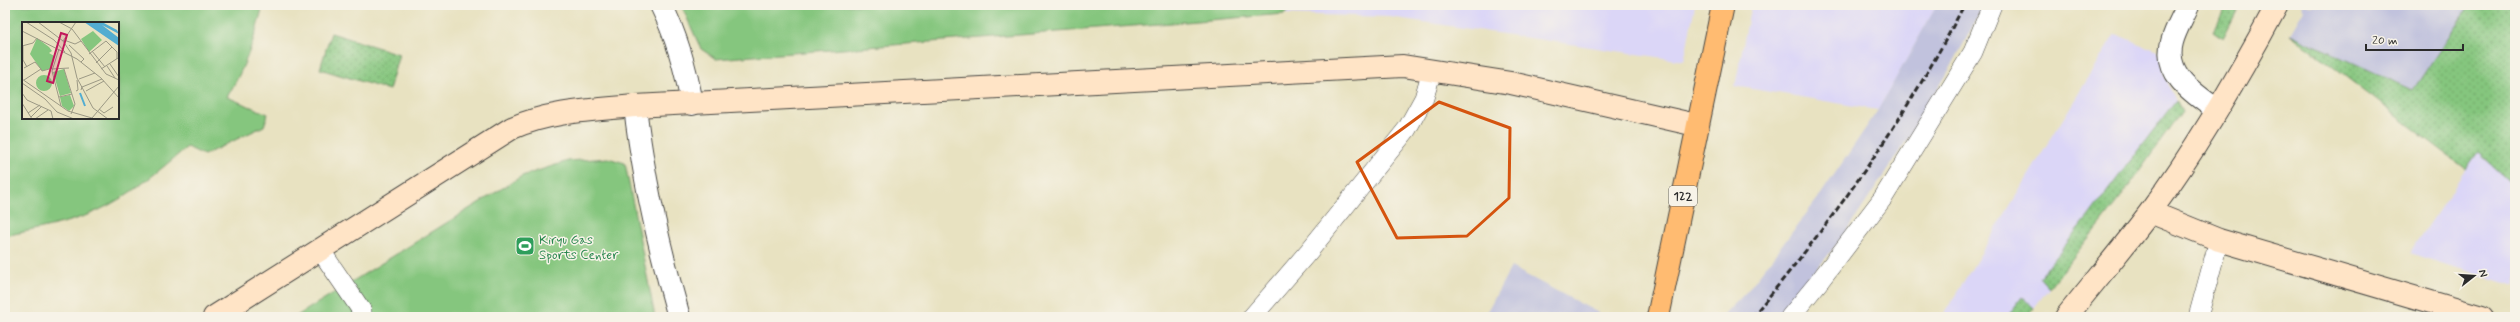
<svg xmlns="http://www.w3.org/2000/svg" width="2520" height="322" font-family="Mynerve,sans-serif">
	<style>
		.built { fill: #dbd6f7 }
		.industrial { fill: #c1c2dd }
		.grass { fill: url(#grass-dots); stroke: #587854 }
		.garden { fill: #85c67e; stroke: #587854; fill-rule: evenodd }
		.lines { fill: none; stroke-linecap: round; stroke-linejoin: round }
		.lane-casing { stroke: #474642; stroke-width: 20 }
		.street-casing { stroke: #474642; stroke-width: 24 }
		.secondary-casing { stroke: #474642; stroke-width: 24 }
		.highway-casing { stroke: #474642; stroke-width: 24 }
		.lane { stroke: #fff; stroke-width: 19 }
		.street { stroke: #fff; stroke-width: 22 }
		.secondary { stroke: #ffe4c6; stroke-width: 22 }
		.highway { stroke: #ffbb71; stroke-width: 22 }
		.rail { stroke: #2b2b2b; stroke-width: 3; stroke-dasharray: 6 3; stroke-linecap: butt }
		.marked { fill: none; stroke: #d5540f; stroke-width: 3; stroke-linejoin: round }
		.labels { text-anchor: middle; stroke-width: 3; stroke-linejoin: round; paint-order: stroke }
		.shield { fill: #f7f3e8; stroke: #686764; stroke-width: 1 }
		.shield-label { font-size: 12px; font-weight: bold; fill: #2b2b2b }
		.leisure-label { font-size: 13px; fill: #27864d; stroke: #f7f3e8; text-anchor: start }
		.inset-river { fill: none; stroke: #53add1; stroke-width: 2 }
		.inset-road { fill: none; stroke: #9c9985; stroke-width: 1 }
		.view { fill: #c2185b; fill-opacity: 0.15; stroke: #c2185b; stroke-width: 2 }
		.inset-edge { fill: none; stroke: #2b2b2b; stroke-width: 2 }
	</style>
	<defs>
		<pattern id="grass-dots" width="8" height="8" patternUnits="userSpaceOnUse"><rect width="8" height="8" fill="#85c67e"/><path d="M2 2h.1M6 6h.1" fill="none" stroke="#6da167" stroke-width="1.8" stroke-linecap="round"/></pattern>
	</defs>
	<rect width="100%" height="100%" fill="#f7f3e8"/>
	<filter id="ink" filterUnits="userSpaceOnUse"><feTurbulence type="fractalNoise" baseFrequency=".025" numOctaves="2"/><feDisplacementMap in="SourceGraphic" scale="8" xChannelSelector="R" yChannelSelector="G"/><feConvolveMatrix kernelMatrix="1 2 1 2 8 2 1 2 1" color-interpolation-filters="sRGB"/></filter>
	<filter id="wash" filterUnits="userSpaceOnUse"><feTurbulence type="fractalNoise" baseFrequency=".012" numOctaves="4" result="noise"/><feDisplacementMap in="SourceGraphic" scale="16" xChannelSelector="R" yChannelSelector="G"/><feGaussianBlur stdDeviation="0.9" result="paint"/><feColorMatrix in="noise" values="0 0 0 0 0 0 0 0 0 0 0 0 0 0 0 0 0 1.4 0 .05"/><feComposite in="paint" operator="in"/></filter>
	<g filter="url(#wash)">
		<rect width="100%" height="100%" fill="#e8e2c1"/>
		<path class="built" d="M1293 5H1695L1684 61 1390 17 1285 14Z
			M1751 5H1937L1878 110 1735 86Z
			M2115 34 2158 51 2164 75 2176 100 2088 217 2039 277 2049 288 2034 308 2022 298 2007 317H1942Z
			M2478 152 2515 186V286L2410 253Z"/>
		<path class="industrial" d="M1937 5H1984L1950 69 1907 140 1845 234 1797 294 1775 317H1722L1747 291 1819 197 1878 110Z
			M2301 5H2470L2413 90 2290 34 2304 10Z
			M1511 267 1606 317H1484Z"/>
		<path class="grass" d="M2227 5H2240L2223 38 2213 31Z
			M2470 5H2515V186L2478 152 2466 169 2290 34 2413 90Z
			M331 33 399 54 389 90 320 69Z
			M2176 100 2182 111 2124 193 2049 288 2039 277 2088 217Z
			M2022 297 2034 308 2027 317H2007Z"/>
		<path class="garden" d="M5 5H263C255 38 245 68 227 97L268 114 264 126 204 155 187 147C159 171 130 196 97 211 68 224 36 229 5 236ZM23 23H118V118H23Z
			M681 5H1293L1285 14 716 59 701 49Z
			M608 158 625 163 655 317H295L522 176 568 161Z"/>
	</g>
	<g filter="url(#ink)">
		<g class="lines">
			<g class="lane-casing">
				<path id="lane" d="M321 251 362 311
					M1252 317 1309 251 1407 129 1424 98 1432 70
					M1790 317 1818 283 1883 198 1973 52 1992 5
					M2198 317 2219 240"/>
			</g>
			<g class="street-casing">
				<path id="street" d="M661 5C677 37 686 69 692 104
					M2188 5C2183 17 2175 30 2172 42 2163 75 2195 94 2217 110
					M635 106C643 178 659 247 679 317"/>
			</g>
			<g class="secondary-casing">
				<path id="secondary" d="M2150 212 2219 240 2482 317
					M214 317 512 128C550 111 593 110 635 106L1403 66 1511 83 1696 125
					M2066 317C2094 282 2123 248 2150 212 2198 147 2239 76 2277 5"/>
			</g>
			<g class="highway-casing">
				<path id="highway" d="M1658 317 1723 5"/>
			</g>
			<use href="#lane" class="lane"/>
			<use href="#street" class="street"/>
			<use href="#secondary" class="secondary"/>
			<use href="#highway" class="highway"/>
			<path class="rail" d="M1752 317C1833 221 1907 117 1964 5"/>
		</g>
	</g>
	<path class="marked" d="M1439 102 1510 128 1509 198 1467 236 1397 238 1357 162Z"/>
	<defs>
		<g id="stadium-square" transform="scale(1)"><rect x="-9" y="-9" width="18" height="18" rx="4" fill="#2e9e5b" stroke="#f7f3e8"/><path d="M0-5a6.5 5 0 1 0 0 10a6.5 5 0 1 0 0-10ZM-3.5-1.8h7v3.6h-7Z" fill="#fff"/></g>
	</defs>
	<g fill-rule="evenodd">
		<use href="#stadium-square" x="525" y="246"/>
	</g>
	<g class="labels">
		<rect class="shield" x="1669" y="186" width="28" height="20" rx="3"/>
		<g class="shield-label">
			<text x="1683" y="200">122</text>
		</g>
		<g class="leisure-label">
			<text x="539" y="244">Kiryu Gas<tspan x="539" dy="15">Sports Center</tspan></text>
		</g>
	</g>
	<g transform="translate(22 22)">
		<rect width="97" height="97" fill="#e8e2c1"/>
		<path d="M71 9 80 18 67 30 59 17ZM15 16 27 25 30 29 27 31 32 34 30 46 20 49 8 32ZM42 47 49 71 38 74 31 50ZM14 61a8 8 0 1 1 16 0a8 8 0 1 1-16 0ZM48 73 52 84 47 89 40 84 38 75Z" fill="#85c67e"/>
		<path d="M62 0H80L95 8 97 12 80 3 97 16V24Z" fill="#53add1"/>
		<path class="inset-river" d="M58 71 63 84"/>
		<path class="inset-road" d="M4 0 32 18 43 30M16 0 41 19 49 31 55 56 71 86 86 97M37 0 50 7 84 52 97 58M0 9 55 37 79 56 97 76M42 18 53 22 59 19M41 19 54 0M47 23 62 37 59 40M0 24 11 21 15 16M1 24V38L5 45M37 27 30 49 39 84M70 29 83 45M67 32 84 19 95 30V37M74 41 90 25M88 42 97 55M85 44 93 56M2 46 13 40 19 47M30 47 47 46M42 47 53 82 49 92M79 47 96 36M0 57 46 89 70 96 97 64M57 57 73 51M2 58 19 47 20 49 31 46M0 61 23 77 35 90 52 97M59 68 60 65 80 57M54 69 56 68 55 58M64 69 82 59M0 71 5 78 29 89 31 97M37 75 50 72M0 81 10 97M77 87 82 91 91 85M6 91 18 83M9 95 20 84M13 97 26 88"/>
		<path class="view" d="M39 11 45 13 31 61 25 59Z"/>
		<rect width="97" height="97" class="inset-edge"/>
	</g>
	<rect width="2520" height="322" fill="none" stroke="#f7f3e8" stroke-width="20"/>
	<g transform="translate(2474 276) rotate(73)" stroke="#f7f3e8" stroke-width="3" paint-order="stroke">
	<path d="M0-3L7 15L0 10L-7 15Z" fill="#2b2b2b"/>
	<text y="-6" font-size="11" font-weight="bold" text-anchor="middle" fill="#2b2b2b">N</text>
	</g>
	<path d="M2366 44v6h97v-6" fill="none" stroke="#2b2b2b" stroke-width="2"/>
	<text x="2372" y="44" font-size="12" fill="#2b2b2b" stroke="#f7f3e8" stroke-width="3" paint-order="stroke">20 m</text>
</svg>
